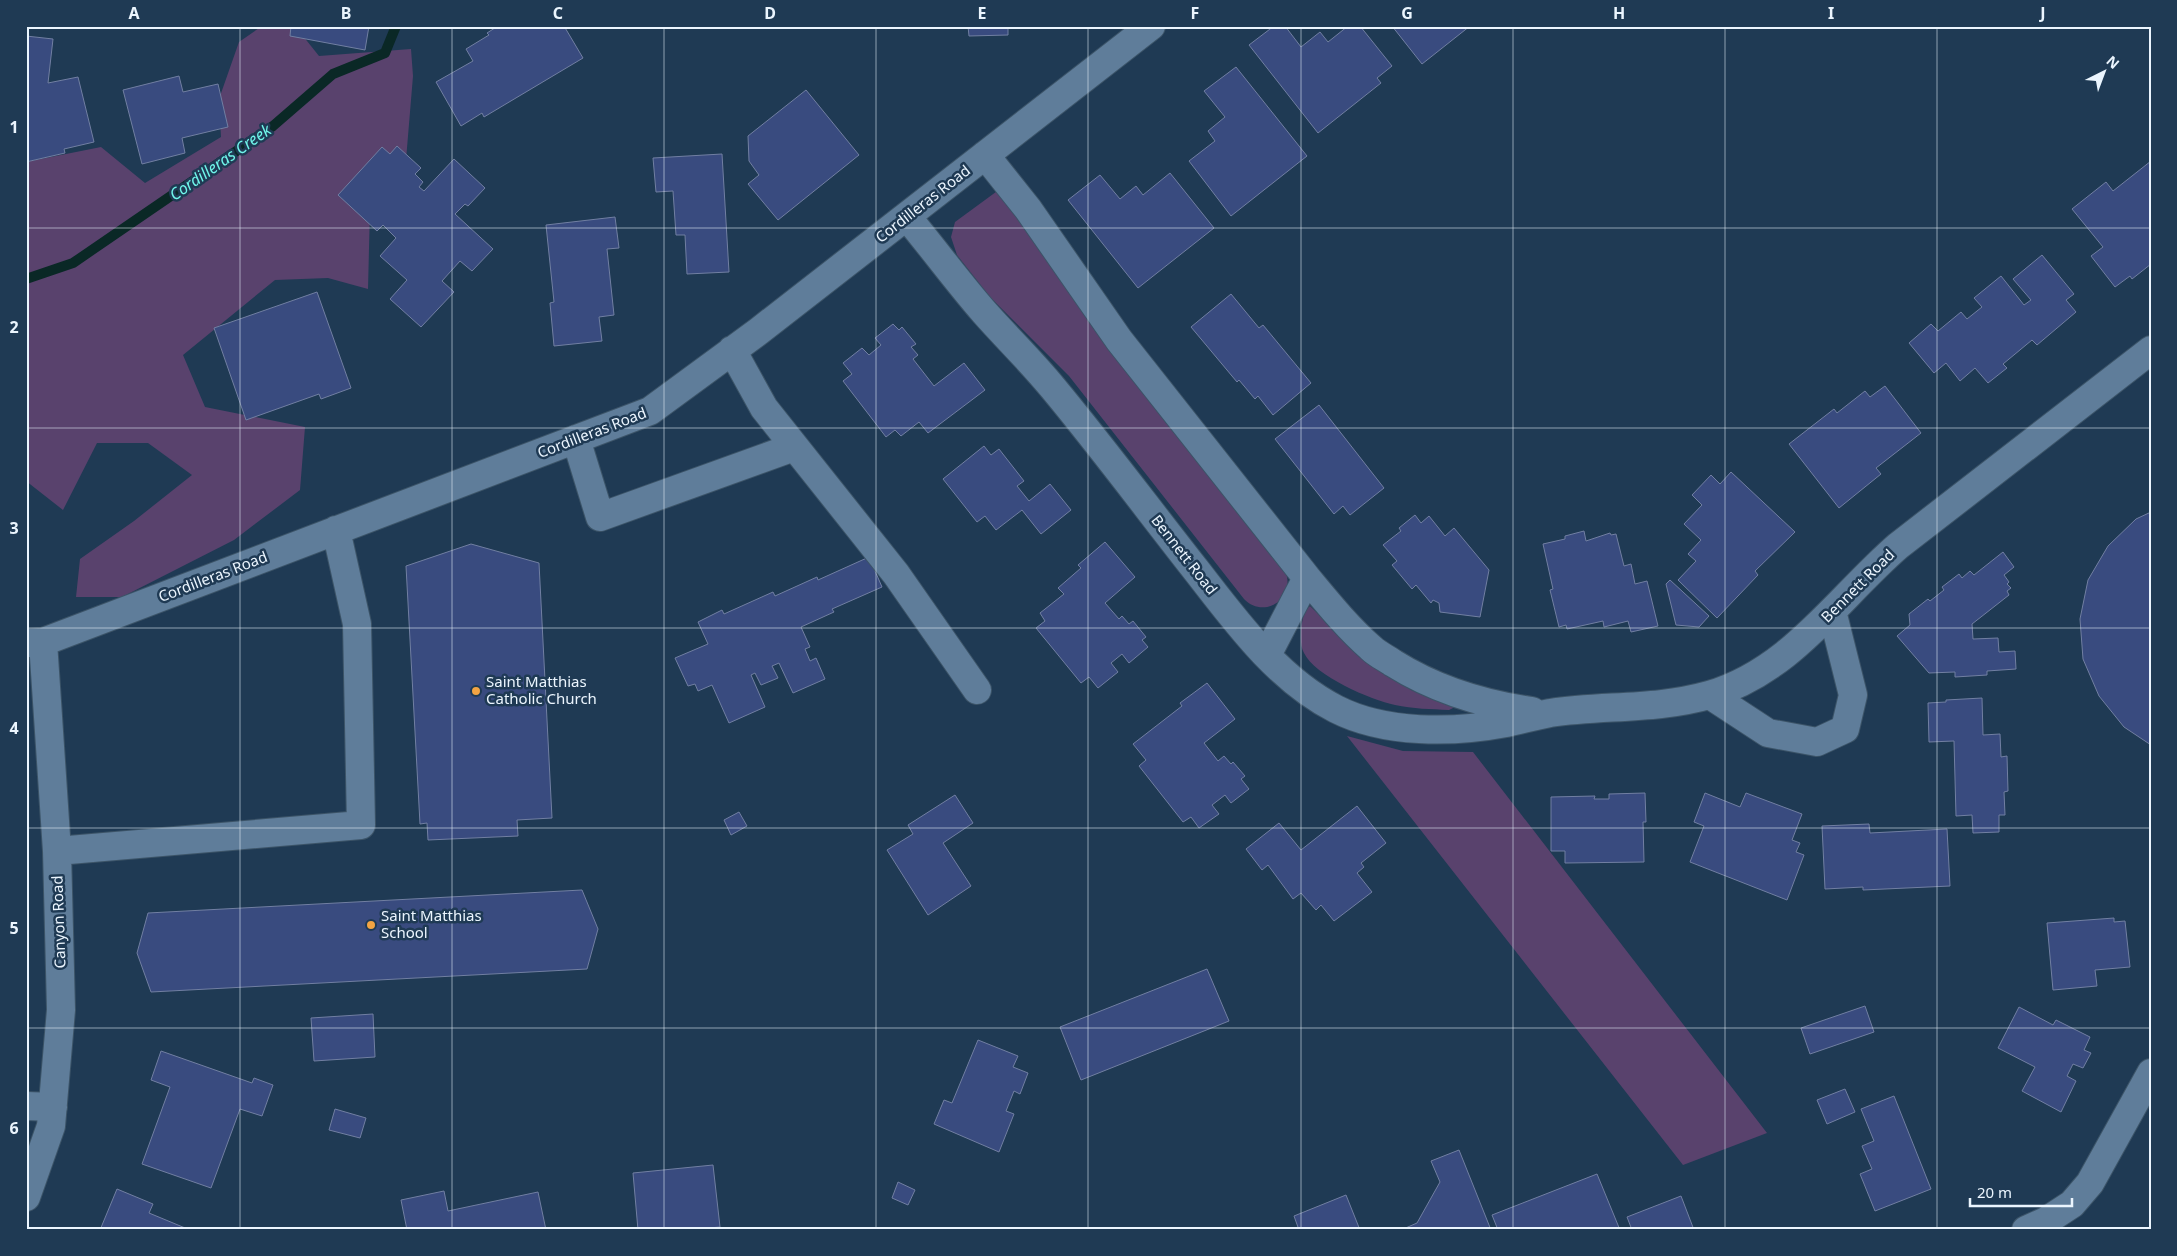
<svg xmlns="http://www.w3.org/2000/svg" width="2177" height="1256" font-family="'Noto Sans',sans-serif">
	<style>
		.green { fill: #59426d }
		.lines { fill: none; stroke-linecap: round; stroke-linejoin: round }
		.stream { stroke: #0a2826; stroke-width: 10 }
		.building { fill: #394b7f; stroke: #717fa2 }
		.minor-casing { stroke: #3c5468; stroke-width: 30 }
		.minor { stroke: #5f7d9a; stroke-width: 28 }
		.grid { fill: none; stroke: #ebf5fe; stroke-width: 1; stroke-opacity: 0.55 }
		.poi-dot { fill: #f3a443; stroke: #1f3a54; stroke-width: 2 }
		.labels { text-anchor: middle; stroke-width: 5; stroke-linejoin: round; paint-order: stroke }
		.street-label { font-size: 15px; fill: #ebf5fe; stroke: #1f3a54 }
		.poi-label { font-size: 15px; fill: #ebf5fe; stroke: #1f3a54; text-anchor: start }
		.water-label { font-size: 16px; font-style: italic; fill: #70f6eb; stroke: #1f3a54 }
		.neatline { fill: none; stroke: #ebf5fe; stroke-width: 2 }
		.grid-label { font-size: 16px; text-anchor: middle; font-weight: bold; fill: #ebf5fe }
	</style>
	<rect width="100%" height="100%" fill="#1f3a54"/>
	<path class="green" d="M262 26H295L319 56 411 49 413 76 405 172 370 209 368 289 328 278 275 280 183 355 205 407 305 427 300 490 234 540 122 597H76L80 559 134 521 192 475 148 443H97L63 510 26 481V162L101 147 145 183 221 137 219 99 239 42Z
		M1000 189 1286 573C1295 600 1263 619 1244 599L1069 376 990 297 957 255 951 237 955 222Z
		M1310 606 1346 641 1411 690 1455 707 1449 710C1431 709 1413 709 1395 705 1371 700 1315 676 1304 653 1300 646 1301 638 1301 630 1302 623 1303 610 1310 606Z
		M1347 736 1403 751 1473 752 1767 1133 1683 1165Z"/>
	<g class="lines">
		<path class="stream" d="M26 279 73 263 273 126 333 74 385 53 396 26"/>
	</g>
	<path class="building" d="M291 26H369L365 50 290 36Z
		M498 26H564L583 58 484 117 482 113 461 126 436 82 473 61 466 49 489 35 487 33Z
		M968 26H1008V35L969 36Z
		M1274 26H1285L1301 47 1320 32 1328 42 1348 26H1360L1392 66 1377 78 1381 83 1318 133 1249 45Z
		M1392 26H1470L1422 64Z
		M26 36 53 39 48 83 78 77 94 142 64 149 65 153 26 162Z
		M1236 67 1307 156 1231 216 1189 161 1215 141 1208 131 1225 117 1204 91Z
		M179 76 183 92 218 84 228 127 182 138 185 153 142 164 123 90Z
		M806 90 859 155 778 220 748 184 759 175 749 161 748 136Z
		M397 146 421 168 415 174 423 182 419 187 424 191 454 159 485 188 468 206 465 204 455 214 493 249 472 271 460 261 442 281 454 292 421 327 390 299 407 280 380 256 396 238 383 225 377 231 338 195 382 147 390 154Z
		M722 154 729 272 687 274 685 235H676L673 191 656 192 653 158Z
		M2151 161V264L2132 279 2130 276 2115 287 2091 256 2103 247 2072 209 2106 182 2113 191Z
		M1170 173 1214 228 1138 288 1068 200 1100 175 1120 199 1136 186 1143 195Z
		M615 217 619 248 607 249 614 315 599 317 602 341 554 346 550 303 554 302 546 225Z
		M2042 255 2074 294 2066 300 2076 312 2037 345 2032 340 2003 364 2007 368 1988 383 1975 368 1960 381 1946 363 1934 373 1909 343 1931 324 1938 331 1961 312 1967 319 1982 307 1974 298 2001 276 2024 305 2031 300 2013 279Z
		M317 292 351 388 321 399 319 394 246 420 214 328Z
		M1231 294 1259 328 1263 325 1311 383 1273 415 1258 396 1255 399 1239 380 1237 382 1191 327Z
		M893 324 899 330 902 327 916 344 911 347 918 355 913 359 934 386 964 363 985 390 928 433 919 422 901 436 895 430 886 437 843 381 852 374 843 363 862 348 869 355 881 345 875 338Z
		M1885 386 1921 433 1876 468 1881 474 1839 508 1789 444 1834 409 1837 413 1865 391 1870 397Z
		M1319 405 1384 488 1350 515 1343 506 1334 514 1275 439Z
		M984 446 991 455 999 449 1024 481 1017 486 1029 501 1050 484 1071 510 1041 534 1022 510 996 530 985 516 977 522 943 479Z
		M1731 472 1795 532 1755 571 1758 575 1717 618 1678 580 1696 561 1688 554 1701 540 1684 524 1702 505 1692 495 1711 475 1720 484Z
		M2151 512V745L2124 727 2099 696 2083 659 2080 619 2088 580 2108 546 2136 519Z
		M1415 515 1421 523 1429 516 1445 536 1454 528 1489 570 1480 617 1440 612 1439 603 1433 600 1431 603 1416 585 1412 589 1392 565 1397 561 1383 545 1401 531 1399 528Z
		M1584 531 1586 541 1610 533 1611 535 1616 534 1624 566 1631 564 1635 584 1647 581 1658 626 1631 632 1628 621 1604 627 1603 621 1567 629 1566 625 1559 627 1550 590 1553 589 1543 544 1565 539V536Z
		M1105 542 1135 577 1105 603 1119 619 1122 616 1129 624 1133 621 1146 637 1142 640 1148 647 1129 663 1122 654 1111 663 1118 672 1098 688 1089 677 1081 683 1036 628 1045 621 1040 613 1064 594 1058 588 1081 568 1078 565Z
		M471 544 539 563 552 818 517 820 518 836 428 840 427 823 420 824 406 566Z
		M2003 552 2014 567 2004 575 2009 582 2007 584 2011 588 2007 591 2009 595 1972 624 1973 639 1998 638 1999 652 2015 651 2016 669 1987 671V675L1955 677V672L1929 673 1897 636 1910 625 1909 614 1928 599 1930 601 1944 590 1942 587 1959 574 1962 578 1970 571 1974 575Z
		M869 557 882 587 832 609 834 612 801 627 810 647 805 649 810 661 816 658 825 679 793 693 779 663 772 666 778 678 761 685 755 673 751 675 765 707 729 723 712 685 698 691 695 684 688 686 675 658 708 644 698 622 722 610 724 614 773 592 775 596 817 577 818 580Z
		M1670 580 1709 616 1699 627 1676 625 1666 584Z
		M1207 683 1235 719 1204 743 1218 761 1224 756 1231 764 1233 762 1245 776 1241 779 1249 789 1231 803 1225 795 1212 805 1219 814 1199 828 1191 817 1183 822 1139 766 1146 760 1133 744 1182 706 1180 703Z
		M1982 698 1983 735 2000 734 2001 757 2007 756 2008 791 2004 792 2005 815H1999V832L1973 833 1972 815 1956 816 1954 741 1929 742 1928 703 1946 702V700Z
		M1645 793 1646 822H1643L1644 862 1565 863V851H1551V797L1595 796 1594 799H1609V794Z
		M1705 793 1740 807 1746 793 1802 814 1792 840 1800 843 1796 852 1804 855 1787 900 1690 862 1704 826 1694 822Z
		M955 795 973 823 943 843 971 886 928 915 887 850 913 834 908 825Z
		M1357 806 1386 843 1361 863 1364 867 1357 873 1372 892 1334 921 1321 905 1316 910 1301 893 1293 899 1268 865 1262 870 1246 849 1279 823 1301 850Z
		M739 812 747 826 731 835 724 820Z
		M1869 824 1870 833 1947 829 1950 886 1863 890V887L1825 889 1822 826Z
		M582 890 598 929 587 969 151 992 137 953 148 913Z
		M2114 918V922L2125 921 2130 967 2095 970 2097 986 2053 990 2047 923Z
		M1207 969 1229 1021 1081 1080 1060 1027Z
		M1865 1006 1874 1032 1810 1054 1801 1028Z
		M2019 1007 2053 1025 2056 1020 2090 1037 2084 1050 2091 1053 2083 1068 2073 1064 2067 1076 2076 1081 2061 1112 2022 1091 2035 1067 1998 1048Z
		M373 1014 375 1057 314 1061 311 1018Z
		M978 1040 1018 1056 1013 1067 1028 1073 1020 1094 1014 1091 1006 1111 1014 1114 999 1152 934 1124 944 1100 952 1103Z
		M161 1051 252 1083 254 1078 273 1085 262 1116 240 1109 211 1188 142 1164 170 1087 151 1080Z
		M1845 1089 1855 1112 1827 1124 1817 1100Z
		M1894 1096 1931 1189 1875 1211 1860 1174 1872 1169 1862 1146 1874 1141 1861 1109Z
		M335 1109 366 1118 360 1138 329 1130Z
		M1459 1150 1491 1230H1401L1417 1223 1440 1182 1431 1161Z
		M713 1165 720 1227 686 1230H638L633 1173Z
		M1597 1174 1620 1230H1498L1492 1215Z
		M898 1182 915 1190 908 1205 892 1198Z
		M117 1189 153 1204 149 1213 190 1230H100Z
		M444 1191 448 1211 538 1192 546 1230H407L401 1200Z
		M1346 1195 1360 1230H1299L1294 1216Z
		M1681 1196 1694 1230H1632L1627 1217Z"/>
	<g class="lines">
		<g class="minor-casing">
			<path id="minor" d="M985 155 1028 209 1119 340 1307 578C1327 602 1347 627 1371 648 1377 654 1386 658 1393 663 1436 690 1482 704 1532 711
				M907 217C933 248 957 281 984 312 1006 337 1031 361 1053 388 1102 447 1148 509 1196 570 1235 620 1277 679 1336 709 1385 734 1453 733 1506 723 1520 720 1535 716 1550 713 1603 705 1656 710 1709 695 1791 671 1837 599 1898 546L2151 350
				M732 350 764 408 896 574 977 690
				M576 439 600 517 794 447
				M26 643 43 642 650 411 759 331 1151 26
				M1267 655 1307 578
				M1710 695 1768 733 1817 742 1845 729 1853 695 1832 611
				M57 851 361 825 357 624 336 530
				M26 1106 53 1107
				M26 1197 51 1126 61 1010 57 851 43 642
				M2026 1230 2046 1221 2072 1204 2090 1183 2151 1073"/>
		</g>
		<use href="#minor" class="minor"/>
	</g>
	<path class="grid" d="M240 26V1230M452 26V1230M664 26V1230M876 26V1230M1088 26V1230M1301 26V1230M1513 26V1230M1725 26V1230M1937 26V1230M26 228H2151M26 428H2151M26 628H2151M26 828H2151M26 1028H2151"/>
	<g class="poi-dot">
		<circle cx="476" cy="691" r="5"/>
		<circle cx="371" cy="925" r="5"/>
	</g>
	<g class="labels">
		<g class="street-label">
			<text transform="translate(923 204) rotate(-38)" y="5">Cordilleras Road</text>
			<text transform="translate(592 433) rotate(-21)" y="5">Cordilleras Road</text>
			<text transform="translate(1184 555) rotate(52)" y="5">Bennett Road</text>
			<text transform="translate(213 577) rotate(-21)" y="5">Cordilleras Road</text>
			<text transform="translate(1858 586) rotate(-45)" y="5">Bennett Road</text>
			<text transform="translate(59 922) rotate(-92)" y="5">Canyon Road</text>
		</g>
		<g class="poi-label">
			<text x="486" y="687">Saint Matthias<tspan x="486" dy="17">Catholic Church</tspan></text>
			<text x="381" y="921">Saint Matthias<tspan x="381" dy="17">School</tspan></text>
		</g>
		<g class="water-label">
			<text transform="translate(220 162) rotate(-35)" y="6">Cordilleras Creek</text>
		</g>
	</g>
	<rect width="2177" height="1256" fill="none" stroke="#1f3a54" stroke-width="55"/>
	<g transform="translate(2104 72) rotate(42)" stroke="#1f3a54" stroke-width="4" paint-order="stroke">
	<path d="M0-4L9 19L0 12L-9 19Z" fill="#ebf5fe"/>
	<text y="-8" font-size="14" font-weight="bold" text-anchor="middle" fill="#ebf5fe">N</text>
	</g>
	<path d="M1970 1198v8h102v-8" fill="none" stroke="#ebf5fe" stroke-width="2.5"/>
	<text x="1977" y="1198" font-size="15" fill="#ebf5fe" stroke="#1f3a54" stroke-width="4" paint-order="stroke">20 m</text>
	<rect x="28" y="28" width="2122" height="1200" class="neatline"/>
	<g class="grid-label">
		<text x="134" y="19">A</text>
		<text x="346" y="19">B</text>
		<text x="558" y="19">C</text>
		<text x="770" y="19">D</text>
		<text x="982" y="19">E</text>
		<text x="1195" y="19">F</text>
		<text x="1407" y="19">G</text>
		<text x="1619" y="19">H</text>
		<text x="1831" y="19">I</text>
		<text x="2043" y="19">J</text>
		<text x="14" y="133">1</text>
		<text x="14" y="333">2</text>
		<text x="14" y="534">3</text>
		<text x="14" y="734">4</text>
		<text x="14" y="934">5</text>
		<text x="14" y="1134">6</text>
	</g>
</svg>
